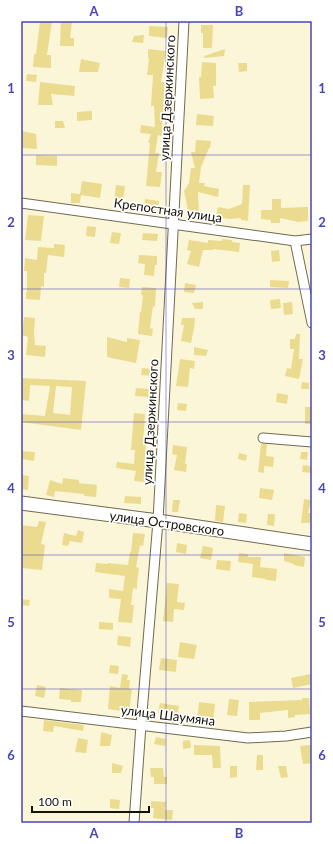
<svg xmlns="http://www.w3.org/2000/svg" width="333" height="844" font-family="Lato,sans-serif">
	<style>
		.building { fill: #eadb8f; fill-rule: evenodd }
		.lines { fill: none; stroke-linecap: round; stroke-linejoin: round }
		.street-casing { stroke: #706a50; stroke-width: 11 }
		.secondary-casing { stroke: #706a50; stroke-width: 15 }
		.street { stroke: #fff; stroke-width: 9 }
		.secondary { stroke: #fff; stroke-width: 13 }
		.grid { fill: none; stroke: #4845bb; stroke-width: 1; stroke-opacity: 0.55 }
		.labels { text-anchor: middle; stroke-width: 3.5; stroke-linejoin: round; paint-order: stroke }
		.street-label { font-size: 13px; fill: #141107; stroke: #fff }
		.neatline { fill: none; stroke: #4845bb; stroke-width: 1.5 }
		.grid-label { font-size: 13px; text-anchor: middle; font-weight: bold; fill: #4845bb }
	</style>
	<rect width="100%" height="100%" fill="#fcf6d8"/>
	<path class="building" d="M40 21H52L47 55H51V68L33 67 34 54H36Z
		M61 21H72L70 38H74V46H60Z
		M201 25H213L212 48H203V33H201Z
		M149 26 168 27 167 38 149 36Z
		M144 35 143 43 132 42 134 36Z
		M148 49 166 51 161 82H166L165 95H167V106H164L162 128 163 129 162 136 158 135 155 153H159L156 172H162L160 187 146 186 150 143H148L151 134 140 133 141 125 155 127 154 106H151L153 75H147L149 58H148Z
		M225 49 224 56 205 58 204 56Z
		M81 59 100 63 98 72H79Z
		M202 62 216 63V86H213L214 98 200 99 199 77H201Z
		M238 63H247V71L239 72Z
		M27 74 37 75 36 82 26 81Z
		M40 82 75 86 74 96 51 94 53 105H38Z
		M92 111V120L77 121V112Z
		M197 114 214 116 213 126 196 125Z
		M55 121H63L65 128H55Z
		M22 131 36 134 37 149 22 148Z
		M196 140 211 141 210 148H209L201 167 199 183H205L204 186 219 189 218 197 198 192 199 213 189 214 184 191 189 183 191 168H195L191 152H195Z
		M36 155 57 156V166L36 165Z
		M82 181 102 184 100 198 81 195 80 203H71V193L80 194Z
		M116 185 125 186 123 202 114 201Z
		M243 185H250L248 221 241 220V218L229 219 216 217 218 207 229 209 242 204Z
		M145 199 159 201V212L144 210Z
		M272 199H281V208L308 207V221L298 222 280 218V223H271V220L261 219V210H272Z
		M28 215 44 216 41 241 25 240Z
		M87 226 96 227 95 237 86 236Z
		M112 232 121 233 119 244 110 243Z
		M143 233 158 234 157 241 142 240Z
		M222 239 232 240V242L240 243 239 252 213 249V250H203L199 267 187 264 191 251 187 250 189 240 208 243V240L222 241Z
		M54 244 65 245 64 257 48 255 46 273H44V287L41 286 40 300 26 299V292H27V271H24L25 258 37 260 38 247 54 248Z
		M279 250 280 261 272 262 271 251Z
		M139 255 157 256V265H155L154 276 144 275 145 264 138 263Z
		M120 278 130 279 129 288 119 287Z
		M270 280 289 281 288 288 270 287Z
		M185 283 196 285 194 293 184 292Z
		M142 287 156 288 155 307 153 306 150 328 153 329 152 336 138 334 140 312H141L143 295H141Z
		M280 299 281 308 271 309 270 300Z
		M203 302V309H195L192 303Z
		M292 302 293 314 284 315 283 303Z
		M24 317 35 318 34 332 35 345 46 346 45 357 26 355 28 337 22 335Z
		M182 318H195L194 328 191 343 181 341 184 325H181Z
		M296 334H300L299 359H303L299 379 285 376 287 368 291 369 294 349H290V339H295Z
		M107 337 127 342V338L140 340 136 363 107 357Z
		M194 347 208 350 206 356 194 355Z
		M180 359 195 361 194 369 190 368 188 387 176 386Z
		M142 368 152 369V376L141 375Z
		M21 378 86 381 81 430 21 422V414L45 416 50 386 30 385 29 401 21 400ZM56 386 72 387 70 415 53 413Z
		M302 382 309 383V389H301Z
		M136 388 150 389 149 397 135 396Z
		M277 393 288 395 287 404 276 402Z
		M178 403 187 404 186 411 177 410Z
		M305 407H312V424H305Z
		M134 413 145 414 143 445H146L145 457H148L145 482 134 481 136 471 116 468 117 462 134 464 135 450H131Z
		M261 444H267L266 456 274 457 273 467 264 466V473L258 472Z
		M173 445 187 447 185 464H187L186 472 174 470 177 455 172 454Z
		M21 451 35 452 34 461 21 459Z
		M301 452H308L307 460 300 459Z
		M239 453 247 455 246 461 238 459Z
		M303 465 311 466V473L302 472Z
		M21 475 29 476 28 490 21 489Z
		M63 478 79 480V483L97 485 96 497 84 496V494L55 491 54 497 46 495 50 480 62 484Z
		M260 488 274 490 272 500 259 498Z
		M125 496 141 497V504L124 503Z
		M304 499 311 500 308 513H312L310 523H301Z
		M173 500H180L178 512H172Z
		M216 505 225 506 223 522 215 521Z
		M239 513 247 514 246 523 238 522Z
		M268 514H275L274 526 267 525Z
		M39 521 46 522 41 544 45 545 42 570 21 568V525L37 527Z
		M78 530 84 532 82 543 70 541 68 546 62 545 64 533 76 536Z
		M133 533 145 534 143 546 140 545 136 567 139 568 137 582V589L133 588 131 605H134L132 623 118 622 121 599 109 598V589L123 591 125 576 95 572 96 563 107 564 108 563 128 565 130 552H131Z
		M177 543 187 545 186 554 176 552Z
		M203 546 213 548 211 560 200 558Z
		M239 553 248 554V557H261L260 567 277 569 276 581 266 580V579L252 577 253 564 238 562Z
		M284 553 305 557 304 567 294 565V564L284 561Z
		M217 560 231 561 230 571 216 569Z
		M167 583 179 584 177 602 185 603 184 610 174 609 173 622 163 621Z
		M21 599 30 600 29 606 21 605Z
		M99 622 113 623V630L99 629Z
		M118 636 131 637 130 647 117 645Z
		M180 642 197 645 194 659 178 657Z
		M161 658 177 660 176 672 159 670Z
		M110 665 119 666 118 674 109 673Z
		M122 674 128 675 127 680H130L129 689H132L129 712 108 709 110 686 120 688Z
		M311 674 312 684 293 688 291 678Z
		M37 685 46 687 44 698 35 696Z
		M60 688 82 690 81 702H71V700L59 699Z
		M302 698H309L310 714 295 715V717L288 718V710L260 713V720H249V702L302 700Z
		M229 699 239 700 237 716 227 715Z
		M199 702 215 704 213 722 197 721Z
		M160 703 179 706 177 716 158 713Z
		M44 720 84 725 83 731 54 726 53 732 43 731Z
		M101 732 112 735 110 746H100Z
		M156 737 166 739 165 746 154 744Z
		M78 738 88 740 86 753 75 752Z
		M190 740 191 748 183 749V741Z
		M194 745 220 746 221 768H213L212 755H194Z
		M311 745 312 763 303 764 300 746Z
		M257 755H263V770H256Z
		M112 763 123 766 121 773H112Z
		M230 766H237V777L230 778Z
		M278 766H286L288 777 281 778Z
		M150 768H163L164 777H167V784H154V777H151Z
		M110 799 120 800 119 809 110 808Z
		M151 801 166 802 165 810H173L172 820 153 818 154 808H151Z"/>
	<g class="lines">
		<g class="street-casing">
			<path id="street" d="M21 203 295 241 312 239
				M295 241 312 323
				M263 438 312 442
				M21 711 248 738 286 736 312 732
				M134 823 141 725 158 521 184 21"/>
		</g>
		<g class="secondary-casing">
			<path id="secondary" d="M21 503 158 521 312 544"/>
		</g>
		<use href="#street" class="street"/>
		<use href="#secondary" class="secondary"/>
	</g>
	<path class="grid" d="M166 21V823M21 155H312M21 289H312M21 422H312M21 555H312M21 689H312"/>
	<g class="labels">
		<g class="street-label">
			<text transform="translate(167 98) rotate(-87)" y="5">улица Дзержинского</text>
			<text transform="translate(168 210) rotate(8)" y="5">Крепостная улица</text>
			<text transform="translate(150 422) rotate(-87)" y="5">улица Дзержинского</text>
			<text transform="translate(167 523) rotate(8)" y="5">улица Островского</text>
			<text transform="translate(168 715) rotate(7)" y="5">улица Шаумяна</text>
		</g>
	</g>
	<rect width="333" height="844" fill="none" stroke="#ffffff" stroke-width="44"/>
	<path d="M32 806v6h117v-6" fill="none" stroke="#141107" stroke-width="2"/>
	<text x="38" y="806" font-size="12" fill="#141107" stroke="#ffffff" stroke-width="3" paint-order="stroke">100 m</text>
	<rect x="22" y="22" width="289" height="800" class="neatline"/>
	<g class="grid-label">
		<text x="94" y="16">A</text>
		<text x="239" y="16">B</text>
		<text x="11" y="93">1</text>
		<text x="322" y="93">1</text>
		<text x="11" y="227">2</text>
		<text x="322" y="227">2</text>
		<text x="11" y="360">3</text>
		<text x="322" y="360">3</text>
		<text x="11" y="493">4</text>
		<text x="322" y="493">4</text>
		<text x="11" y="627">5</text>
		<text x="322" y="627">5</text>
		<text x="11" y="760">6</text>
		<text x="322" y="760">6</text>
		<text x="94" y="838">A</text>
		<text x="239" y="838">B</text>
	</g>
</svg>
